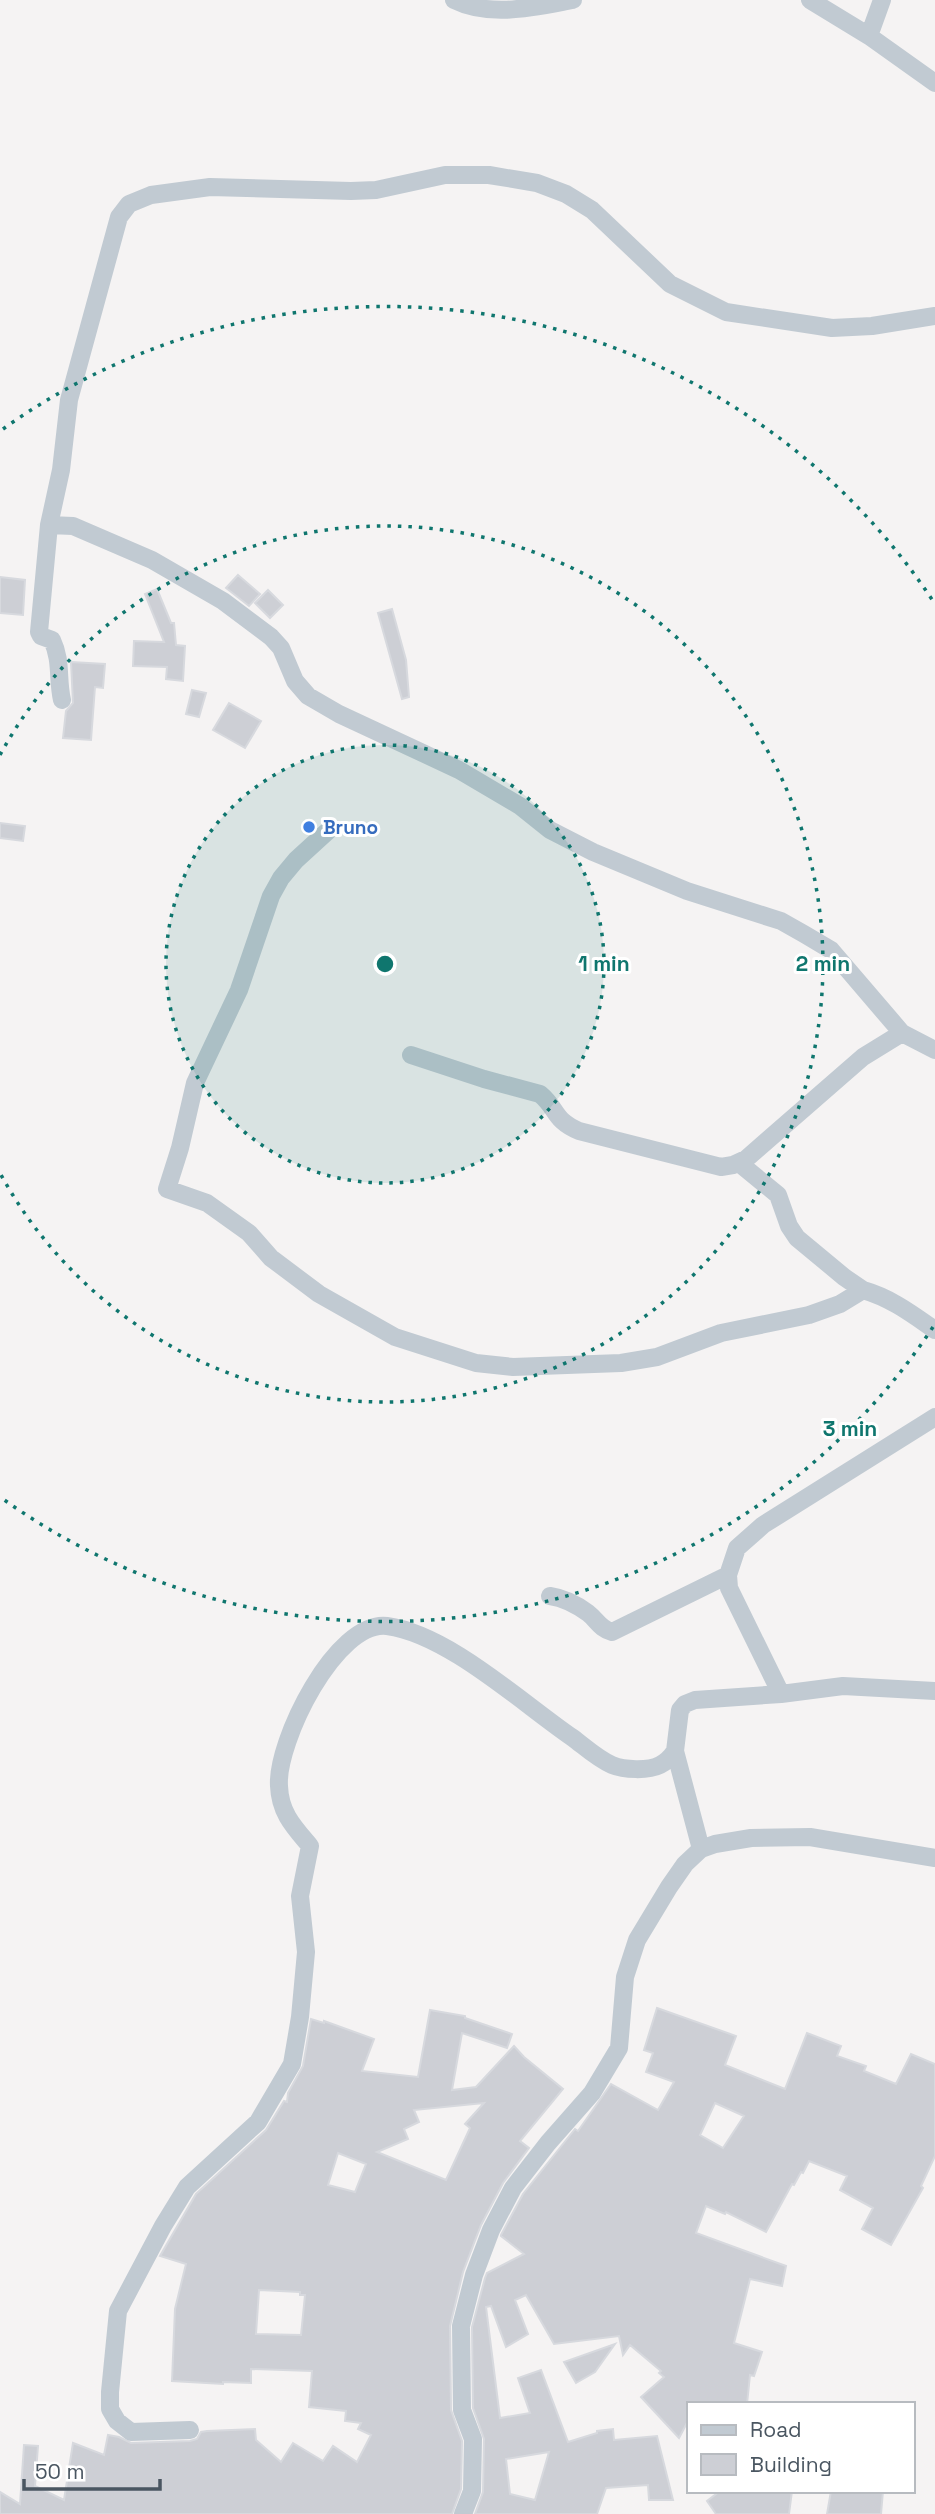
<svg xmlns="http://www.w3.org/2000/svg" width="935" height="2514" font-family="'Space Grotesk',sans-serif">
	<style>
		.building { fill: #cdcfd5; stroke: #d7d9de; stroke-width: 2; fill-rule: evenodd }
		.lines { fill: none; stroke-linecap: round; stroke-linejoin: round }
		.street { stroke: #c1cad2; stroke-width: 18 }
		.ring { fill: none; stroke: #0f766e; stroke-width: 3.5; stroke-dasharray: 3.5 7 }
		.shop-dot { fill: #3f7fe0; stroke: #fff; stroke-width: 2.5 }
		.labels { text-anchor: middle; stroke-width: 6; stroke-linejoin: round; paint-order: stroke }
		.shop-label { font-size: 19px; font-weight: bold; fill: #366cbe; stroke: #fff; text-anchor: start }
		.centre { fill: #0f766e; stroke: #fff; stroke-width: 3.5 }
		.ring-label { font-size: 21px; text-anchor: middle; font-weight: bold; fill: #0f766e; stroke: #fff; stroke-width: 6; stroke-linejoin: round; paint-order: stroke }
	</style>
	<rect width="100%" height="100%" fill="#f5f3f3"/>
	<path class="building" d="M238 575 260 594 249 606 226 588Z
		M0 577 25 580 23 615 0 613Z
		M157 589 171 623H174L176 645 185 646 183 681 166 679 167 667 133 666 134 641 164 642 145 594Z
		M268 590 283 605 270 618 255 603Z
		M392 609 406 660 409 697 402 699 378 613Z
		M71 662 105 664 103 688 95 687 91 740 63 738 66 711 73 703Z
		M192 690 206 693 199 717 186 714Z
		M229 703 261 721 245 748 213 730Z
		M0 823 25 826 23 841 0 838Z
		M657 2008 736 2036 725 2065 785 2089 807 2033 841 2046 837 2056 866 2066 864 2071 896 2084 911 2054 935 2064V2156L921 2186 923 2188 891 2245 862 2229 873 2208 840 2190 847 2176 809 2161 803 2173 801 2172 794 2185 792 2184 766 2232 726 2212 725 2214 706 2206 696 2233 786 2266 782 2286 750 2279 734 2343 762 2352 754 2376 750 2375 747 2404H688V2421L679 2438 641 2397 664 2377 659 2373 661 2371 630 2345 623 2355 619 2336 554 2344 526 2295 515 2300 528 2334 506 2347 491 2306 486 2307 500 2418 530 2413 518 2378 541 2370 568 2442 597 2433V2431L613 2429 614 2440 657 2436 673 2500H649L648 2485 606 2488 597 2514H475L483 2492 484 2439 473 2408 472 2327 485 2278 487 2273 524 2254 501 2236V2235L523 2194 575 2129 578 2131 611 2084 658 2110 674 2082 646 2072 653 2053 644 2050ZM715 2103 744 2116 723 2148 700 2135ZM549 2452 535 2500 510 2494 506 2459Z
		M430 2010 465 2016V2018L512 2034 507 2048 462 2033 452 2090 476 2087 514 2046 524 2057 563 2089 520 2141 529 2148 503 2183 481 2225 463 2272 450 2326 451 2410 462 2441 461 2489 452 2514H0V2492L20 2504 24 2445 38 2446 35 2486 64 2500 73 2443 104 2455 108 2435 119 2437 131 2443 190 2441 197 2439 201 2432 207 2431 255 2429 256 2440 281 2462 293 2443 323 2461 333 2446 357 2462 371 2435 358 2429 361 2423 345 2421 346 2411 309 2407 312 2371 251 2369V2383L223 2382V2384L172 2381 175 2309 186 2264 160 2256 196 2194 266 2130 284 2101 287 2102 288 2093 303 2066 311 2019 324 2023V2021L374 2039 362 2071 418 2077ZM484 2103 465 2124 470 2128 446 2180 377 2152 408 2139 404 2129 419 2122 414 2110ZM338 2153 366 2164 355 2192 328 2185ZM259 2290 300 2292V2295H305L301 2335 256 2334Z
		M615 2344 595 2372 576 2383 564 2362Z
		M720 2491H792L789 2514H716L707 2501Z
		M831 2491H883L881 2514H827Z"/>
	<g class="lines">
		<path class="street" d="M454 0C490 18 535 7 573 0
			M810 0 869 36 935 83
			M869 36 882 0
			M49 525 73 526 152 560 223 601 271 637 281 648 295 681 308 696 339 714 459 770 520 806 550 830 593 852 687 891 781 921 804 934 831 950 902 1033 935 1050
			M62 700C57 678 62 661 52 640L41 636 39 632 49 525 61 470 69 400 119 217 129 204 151 195 210 187 351 191 376 190 445 175H489L537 183 566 194 592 210 670 284 726 312 832 328 872 326 935 316
			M331 828 296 860 281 878 271 896 239 990 195 1083 180 1148 167 1189 207 1203 249 1233 271 1258 319 1294 395 1337 476 1363 513 1367 621 1363 657 1357 721 1333 809 1315 840 1304 863 1290C891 1298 912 1314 935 1330
			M411 1055 484 1079 540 1094C558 1109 553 1120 579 1131L721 1167 733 1165 746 1159 863 1057 902 1033
			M739 1163 778 1195 789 1226 797 1238 844 1277 863 1290
			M550 1596C564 1598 577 1605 588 1613 597 1620 600 1629 612 1632L728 1575
			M781 1694 729 1588 728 1575 737 1548 763 1525 935 1417
			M701 1849 675 1751 680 1710 685 1704 695 1700 781 1694 843 1686 935 1691
			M190 2430 131 2432 117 2421 110 2409V2392L118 2311 163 2226 187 2187 258 2122 292 2064 300 2017 306 1952 300 1896 310 1846C294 1827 280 1813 279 1786 276 1742 336 1620 387 1626 448 1634 523 1704 573 1738 585 1747 598 1759 612 1765 624 1770 648 1771 660 1765 666 1762 671 1757 675 1751
			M463 2514 472 2491 473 2439 462 2410 461 2326 474 2275 491 2230 513 2188 548 2143 592 2093 619 2048 625 1977 637 1940 669 1887 685 1864 701 1849 715 1844 751 1838 810 1837 935 1858"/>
	</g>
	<circle cx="385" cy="964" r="219" fill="#0f766e" fill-opacity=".12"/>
	<g class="ring">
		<circle cx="385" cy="964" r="219"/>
		<path d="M0 755A438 438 0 1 1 0 1173"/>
		<path d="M933 1327A657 657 0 0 1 3 1499M3 429A657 657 0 0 1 933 601"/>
	</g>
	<circle class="shop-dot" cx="309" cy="827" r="7"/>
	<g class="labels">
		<g class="shop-label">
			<text x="323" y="834">Bruno</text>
		</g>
	</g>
	<circle cx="385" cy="964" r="10" class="centre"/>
	<g class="ring-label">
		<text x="604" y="971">1 min</text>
		<text x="823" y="971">2 min</text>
		<text x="850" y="1436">3 min</text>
	</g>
	<rect x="687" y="2402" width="228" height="91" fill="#ffffff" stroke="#b7bbc0" stroke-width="2"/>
	<rect x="701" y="2425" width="35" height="10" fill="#c1cad2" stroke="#b7bbc0" stroke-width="2"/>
	<text x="750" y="2437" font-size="21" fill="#4a5661">Road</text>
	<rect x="701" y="2454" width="35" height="21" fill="#cdcfd5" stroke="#b7bbc0" stroke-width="2"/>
	<text x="750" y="2472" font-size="21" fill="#4a5661">Building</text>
	<path d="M24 2479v10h136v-10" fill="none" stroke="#4a5661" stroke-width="3.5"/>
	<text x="35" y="2479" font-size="21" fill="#4a5661" stroke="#ffffff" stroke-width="5" paint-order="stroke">50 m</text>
</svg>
